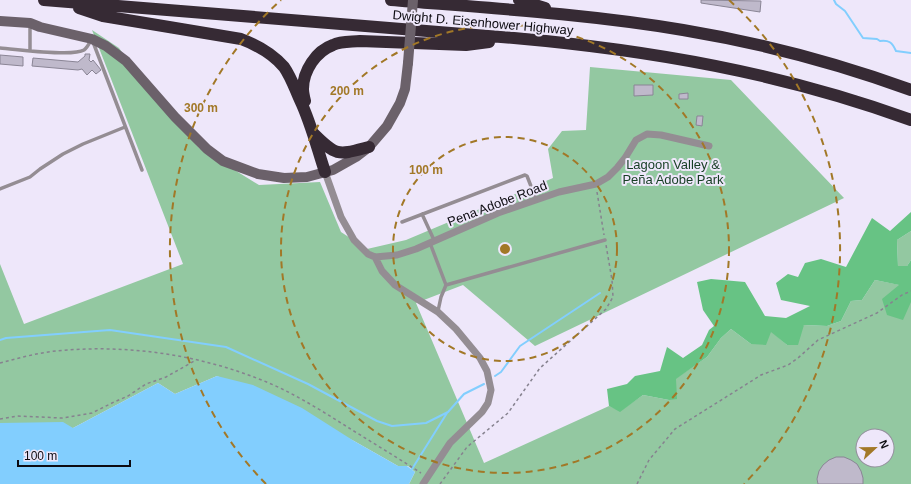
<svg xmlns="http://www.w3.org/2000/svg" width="911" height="484" font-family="Helvetica,sans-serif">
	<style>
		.green { fill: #93c8a1; fill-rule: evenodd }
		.forest { fill: #67c384 }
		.water { fill: #82cefe }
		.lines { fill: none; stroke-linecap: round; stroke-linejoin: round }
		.stream { stroke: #82cefe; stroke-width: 2 }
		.building { fill: #bfb9cb; stroke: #8a8595 }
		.path { stroke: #86828f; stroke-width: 1.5; stroke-dasharray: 3 3; stroke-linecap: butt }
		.lane { stroke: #948d93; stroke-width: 3.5 }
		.street { stroke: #948d93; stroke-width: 7 }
		.secondary { stroke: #6b616a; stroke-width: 10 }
		.highway { stroke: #362a34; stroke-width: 12 }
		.secondary-bridge { stroke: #6b616a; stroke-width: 10 }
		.ring { fill: none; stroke: #a27827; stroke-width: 2; stroke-dasharray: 7 5 }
		.labels { text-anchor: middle; stroke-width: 4; stroke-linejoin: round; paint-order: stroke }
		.street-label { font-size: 13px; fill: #0d0b11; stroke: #eee7fa }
		.park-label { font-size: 13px; fill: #173e24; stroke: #eee7fa }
		.centre { fill: #a27827; stroke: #eee7fa; stroke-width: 2 }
		.ring-label { font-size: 12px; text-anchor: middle; font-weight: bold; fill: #a27827; stroke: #eee7fa; stroke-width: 4; stroke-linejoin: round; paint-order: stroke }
	</style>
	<rect width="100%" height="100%" fill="#eee7fa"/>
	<path class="green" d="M92 30 119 48 145 85 199 148 259 185 320 182 341 232 367 249 406 240 553 178 548 149 562 131 586 130 590 67 731 80 844 198 535 346 463 285 416 303 484 463 609 406 620 411 643 395 669 400 675 379 707 357 721 338 731 329 751 344 771 331 787 345 804 325 827 326 841 321 851 301 862 300 875 280 900 285 911 302V484H409L415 472 408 466H398L354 441 217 376 175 394 158 383 73 428 0 423V264L24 324 183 264ZM863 436H887V460H863Z
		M911 231V260L907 266H898L897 240Z"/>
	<path class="forest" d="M911 212V231L897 240 898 266H907L911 260V302L903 320 887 315 882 299 899 285 875 280 862 300 851 301 841 321 827 326 804 325 798 345H787L771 332 766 345 751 344 731 329 721 338 707 357 676 379 677 399 669 400 643 395 620 412 609 406 607 389 627 384 635 376 660 371 667 347 683 358 702 345 709 330 714 326 703 310 697 282 711 279 745 282 765 316 786 318 810 306 781 300 776 283 788 274 798 277 805 263 821 259 846 267 872 218 890 231Z"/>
	<path class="water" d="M217 376 253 385 302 408 354 441 398 466H407L415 472 409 484H0V423L63 422 73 428 158 383 175 394Z"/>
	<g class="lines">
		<path class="stream" d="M834 0 836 4 845 11 863 38 877 39 880 41C889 40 892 42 896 51L911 53
			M0 340 6 338 110 330 226 347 308 384 377 421 392 426 426 423 448 412 464 394 484 384
			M495 376 501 372 520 346 600 293
			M412 469 447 413"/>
	</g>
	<path class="building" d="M701 0 761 1 760 12 701 3Z
		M85 54H90L89 60 91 62 93 60 101 70 96 74 92 70 87 75 82 69 78 70 32 66 33 58 78 62 85 56Z
		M0 55 23 57V66L0 64Z
		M634 85H653V95L634 96Z
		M688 93V99H679V94Z
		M697 116H703L702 126 696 125Z
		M836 457H844L851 460 857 464 861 471 863 478V484H818L817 479 819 471 823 465 829 460Z"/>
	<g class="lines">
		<path class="path" d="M597 192 604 235
			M0 363C22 357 45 351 68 350 134 345 203 356 264 381 294 393 322 411 349 428 373 443 398 458 421 473
			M0 419 17 416 62 418 92 413 114 402 128 396 146 384 166 377 196 360
			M440 484 467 447 508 413 540 368 606 309 613 297 612 280 606 245
			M637 484 649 460 675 429 750 382 761 375 788 365 798 358 818 340 877 313 902 295 911 291"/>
		<path class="lane" d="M93 42 142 170
			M0 48C16 49 72 57 84 50 87 48 89 44 91 40
			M30 50V25
			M0 189 30 177 40 169 63 154 83 144 125 127
			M422 214 434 240
			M402 222 525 175 527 176 536 199
			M430 243 446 285 441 297 438 311
			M446 285 605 240"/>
		<path class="street" d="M325 172 341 217 354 240 368 254 375 257 397 255 416 249 498 213 559 192 596 184 608 177 617 168 625 158 636 140 647 134 661 135 709 146
			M375 257 382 271 395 285 438 312 456 329 480 358 487 371 491 390 488 403 482 412 450 443 423 484"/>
		<path class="secondary" d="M0 21 30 23 40 27 92 39 106 46 126 61 175 117 207 149 223 161 258 174 284 178 307 177 333 170 356 157 369 147 387 126 400 103 405 89 408 63"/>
		<path class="highway" d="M44 0 514 38C650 50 782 73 911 120
			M391 0C489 8 587 14 683 30 761 43 837 63 911 90
			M519 0 545 8
			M79 8 103 16 241 39C257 45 272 53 284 67 291 77 295 89 300 100 311 123 317 148 325 172
			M305 101C304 97 303 92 303 89 303 71 316 51 333 45 341 41 351 42 360 41L466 45 489 42
			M314 134C337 157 338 155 369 147"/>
		<path class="secondary-bridge" d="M408 63 413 0"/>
	</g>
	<g class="ring">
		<circle cx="505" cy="249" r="112"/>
		<circle cx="505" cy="249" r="224"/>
		<path d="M266 484A335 335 0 0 1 281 0M729 0A335 335 0 0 1 744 484"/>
	</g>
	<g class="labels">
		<g class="street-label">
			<text transform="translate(483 22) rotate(5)" y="5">Dwight D. Eisenhower Highway</text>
			<text transform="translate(497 203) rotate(-21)" y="5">Pena Adobe Road</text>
		</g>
		<g class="park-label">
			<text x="673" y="169">Lagoon Valley &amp;<tspan x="673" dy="15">Peña Adobe Park</tspan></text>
		</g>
	</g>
	<circle cx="505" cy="249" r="6" class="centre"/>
	<g class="ring-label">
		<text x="347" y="95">200 m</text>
		<text x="201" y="112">300 m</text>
		<text x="426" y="174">100 m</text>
	</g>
	<g transform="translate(875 448) rotate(68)"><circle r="19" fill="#eee7fa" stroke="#948f9d"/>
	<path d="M0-3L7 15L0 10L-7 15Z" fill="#a27827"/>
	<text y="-6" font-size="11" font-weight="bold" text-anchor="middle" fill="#0d0b11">N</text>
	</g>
	<path d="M18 460v6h112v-6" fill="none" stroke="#0d0b11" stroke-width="2"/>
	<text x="24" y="460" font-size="12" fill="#0d0b11" stroke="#eee7fa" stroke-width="3" paint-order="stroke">100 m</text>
</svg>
